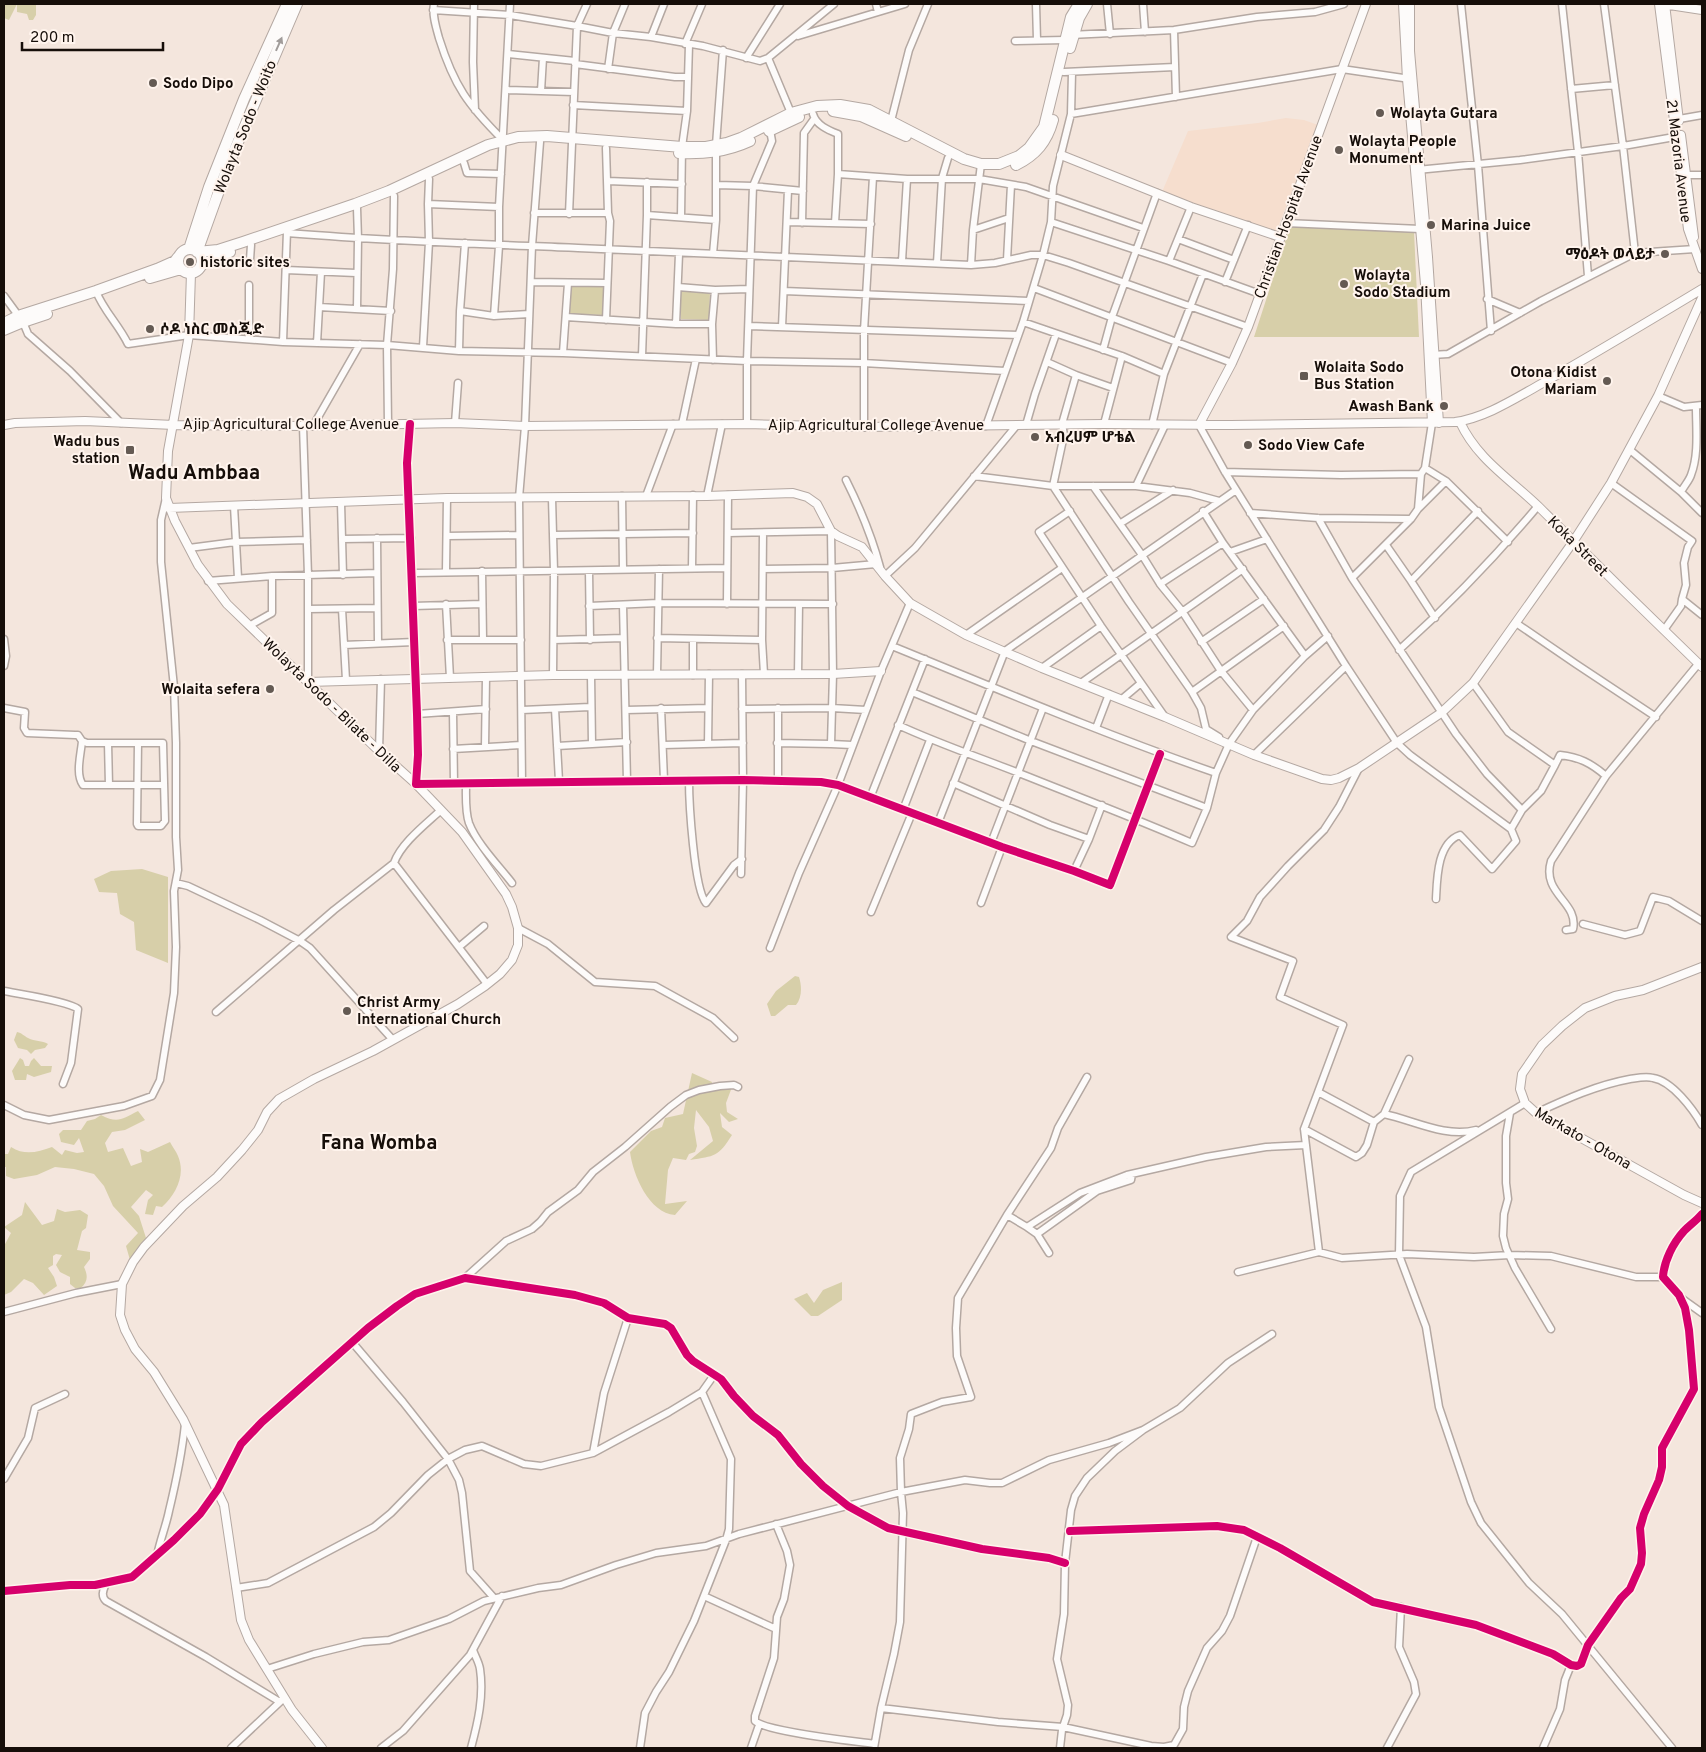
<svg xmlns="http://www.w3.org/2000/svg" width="1706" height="1752" font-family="Overpass,'Noto Sans Ethiopic',sans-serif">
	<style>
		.built { fill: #f6dece }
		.green { fill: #d7cfa9 }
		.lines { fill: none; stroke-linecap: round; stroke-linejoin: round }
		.minor-casing { stroke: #b4a8a2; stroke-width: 9 }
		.major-casing { stroke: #b4a8a2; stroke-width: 10 }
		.highway-casing { stroke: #b4a8a2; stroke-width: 12 }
		.minor { stroke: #fdfbfa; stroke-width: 6 }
		.major { stroke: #fdfbfa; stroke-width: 8 }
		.highway { stroke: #fdfbfa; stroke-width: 10 }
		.cycleway-casing { stroke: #fff4ed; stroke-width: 11 }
		.cycleway { stroke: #d6006c; stroke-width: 8 }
		.oneway { fill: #a19c9a }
		.poi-dot { fill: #645a53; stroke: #fff4ed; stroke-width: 2 }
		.labels { text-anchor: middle; stroke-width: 4; stroke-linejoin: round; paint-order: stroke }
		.poi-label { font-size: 15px; font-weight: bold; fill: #160e09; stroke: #fff4ed; text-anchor: start }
		.street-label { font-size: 15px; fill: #160e09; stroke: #fff4ed }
		.district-label { font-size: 20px; font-weight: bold; fill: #160e09; stroke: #fff4ed }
	</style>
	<rect width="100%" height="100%" fill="#f4e6dd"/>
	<path class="built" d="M1286 118 1304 120 1318 125 1276 232 1200 207 1162 192 1188 131 1258 123Z"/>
	<path class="green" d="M4 4H36V15L33 20H29L27 14 17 12V4L9 20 4 18Z
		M1290 226 1414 232 1419 337H1254Z
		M606 284 604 315 568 314 570 285Z
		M681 291 710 292 709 320 681 319Z
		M142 869 168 877V963L136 950 134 922 120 914 117 893 99 892 94 879 111 871Z
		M795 976 799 977C802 986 802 998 796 1005H788L775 1016H771L767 1004 776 991Z
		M17 1032C22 1033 24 1036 28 1038 35 1042 42 1040 48 1044L45 1048 35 1050 31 1054 27 1050 18 1048 14 1040Z
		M20 1058 23 1060 25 1066H29L31 1061 34 1058 41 1066H52L51 1072 34 1077 27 1074 26 1080H15L12 1071Z
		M692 1073 712 1082 710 1092 732 1087 726 1103 727 1112 738 1119 729 1122 720 1113 722 1127 732 1135C718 1157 715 1156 690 1160L713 1141 709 1127 696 1110 694 1128 697 1146 695 1152 689 1154 686 1160 673 1158 668 1170 665 1204 687 1201 675 1215C649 1213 633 1175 630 1152L651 1131 662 1127 665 1118 683 1114Z
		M138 1111 145 1120 125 1130 112 1132 105 1143 108 1152 123 1148 131 1166 142 1162 140 1149 148 1152 170 1142C172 1146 176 1151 178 1156 186 1175 176 1194 162 1207L156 1206 153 1215 145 1214 148 1200 153 1195 146 1190 131 1207 139 1216 146 1238 130 1260 126 1246 138 1233 113 1206 104 1186 94 1174 74 1169 55 1167 37 1175 14 1179 6 1176V1167H4V1154H8L11 1147C25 1156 38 1152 52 1147L62 1155 65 1150 77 1153 84 1152 79 1138 74 1145 61 1142 59 1134 63 1130H81L87 1121 95 1119 101 1115C118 1124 122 1119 138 1111Z
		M25 1202 42 1225 54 1221 57 1209 65 1212 80 1210 88 1215 86 1228 82 1231 77 1250 90 1252V1259L84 1267C88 1276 88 1281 81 1288H75L70 1284V1277L60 1272 56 1265 62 1255 56 1254 53 1256V1265L48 1268 54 1277 57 1286 44 1295 33 1283 24 1279 11 1292 4 1295V1246L11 1233 4 1227 22 1215Z
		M842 1282V1300L818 1316H811L794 1299 807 1293 814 1303 823 1290Z"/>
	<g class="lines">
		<g class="minor-casing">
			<path id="minor" d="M434 4C432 15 436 27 439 38 454 86 468 105 503 140
				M474 4 473 62 475 110
				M876 4 878 12
				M1036 4 1037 40
				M1107 4 1110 34
				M1143 4 1145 32
				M1461 4 1478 165 1491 331
				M1562 4 1578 152 1588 276
				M1604 4 1623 146 1635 253
				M433 10 510 15 577 26 613 33 651 37 703 46 760 61 768 58 834 4
				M1174 30 1176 97
				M1070 35 1174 30 1257 17 1315 12 1344 4
				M798 36 905 4
				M651 37 664 4
				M1015 41 1065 40
				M685 44 702 4
				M508 54 575 61
				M746 58 780 4
				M768 58 791 113
				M575 64 675 77H687
				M608 69 613 33 625 4
				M1064 72 1175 67
				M1571 89 1615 85
				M506 90 574 92
				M541 91 543 58
				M573 105 687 111
				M813 114C816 125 828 130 838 134V174L907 179H979L1026 187 1143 228
				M1071 114 1342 69 1410 79
				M1679 119 1702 115
				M891 121 909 50 928 4
				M770 130 772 141 753 186 803 191
				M606 148 608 213
				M464 163 467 173 501 174
				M1417 170 1520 160 1623 146 1680 136
				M1687 175H1702
				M608 181 682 184
				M717 185 753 186 747 361V424
				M428 204 499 207
				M534 213H608L610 221 606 320
				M569 214 577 26 587 4
				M647 215 716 220
				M681 217 682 147 687 111 689 45
				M787 222 871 224
				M1051 222 1169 261 1260 294
				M802 223 804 133 814 119
				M835 223 838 174
				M1286 223 1420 229
				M973 230 1009 218
				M287 233C384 241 481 244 578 248 709 254 840 260 971 265L995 263 1031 255H1043L1069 263 1248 327
				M1178 239 1234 260
				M713 254 716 220V145L723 50
				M250 260 251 245
				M1007 260 1011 185
				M902 261 907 179
				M1169 261 1191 207
				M937 263 942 178 948 158
				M971 265 973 230 981 164
				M286 270 356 273
				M531 282 607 283
				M1225 282 1248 225
				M678 287 715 290 749 289
				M1034 288 1232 363
				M96 291C103 310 119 325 128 344L189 335 283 342 387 345 459 351 563 353 747 361 863 363 1005 371
				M784 291 1029 301
				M4 296 23 322 28 334 70 371 121 423
				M1487 299 1520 313
				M319 307 391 311
				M357 309 358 239 357 208
				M460 311 494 316 529 314
				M494 316 499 246V207L510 4
				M566 317 676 324H712
				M1023 322 1122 356 1164 374
				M676 324 679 254
				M749 326 1018 335
				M782 327 788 190
				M249 339V285
				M283 342 287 231
				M317 343 321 272
				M423 347 429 242 428 204 429 179
				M1103 350 1112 317 1157 193
				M459 351 460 311 465 243
				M563 353 568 283
				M1432 355 1448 354 1541 301 1635 253 1695 249
				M642 356 647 215V182
				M713 360 712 324 715 290
				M1047 362 1076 375 1113 388
				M1076 375 1062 424 1064 435 1053 486 1129 602 1192 692 1201 708 1206 729 1219 737
				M1658 396 1684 407 1702 405
				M1696 407C1696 429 1699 454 1691 475 1689 481 1684 486 1681 492L1702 513
				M455 423 458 383
				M388 424 387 345 393 269 394 196
				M410 424 407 463 417 714 418 755 416 784 743 780 821 782 838 785 1002 847 1074 871 1110 885 1160 754
				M682 424 696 359
				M1104 424 1122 356
				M1026 425 1035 394 1056 334
				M1152 425 1164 374 1203 274
				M1199 425 1225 472 1346 666 1397 743 1410 755 1511 829 1516 841 1492 869 1460 835C1437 843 1437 879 1436 899
				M303 426 308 575V682
				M313 426 360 344
				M986 426 1023 322 1043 255 1051 222 1053 186 1071 114 1072 73
				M864 427V331L873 177
				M1630 450 1681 492
				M1425 468 1446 481 1508 542
				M1225 472 1341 475 1421 474
				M974 476 1053 486H1136L1190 493 1219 501
				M846 480C860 508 872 537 880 567
				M1611 483 1692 541 1688 547 1684 563 1686 585 1682 599 1702 615
				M1093 486 1142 555 1160 584 1182 611 1221 671 1253 710
				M1136 486 1165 425
				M622 496 623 569
				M646 496 673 424
				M707 496 722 424
				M552 498 554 571 553 675
				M341 503 343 575
				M234 506 238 578
				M1418 509 1446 481
				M1070 511 1039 532 1101 626 1165 717
				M1203 511 1223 543 1305 656
				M1250 513 1318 518 1411 519 1418 509 1421 474 1425 468 1432 423
				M1318 518 1352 578 1456 734 1487 774 1522 810
				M1121 523 1173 490
				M728 533 831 531 833 674 831 744
				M763 533 762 640 764 674
				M553 535 693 533
				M447 536 519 535
				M377 538 378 643
				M342 539 411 538
				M1386 545 1411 581
				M189 548 235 542 307 540
				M1230 552 1267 539
				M692 568 693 495
				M763 569 832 568 876 564
				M482 571 483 639
				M589 571 590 640
				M446 572 447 498
				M412 573 727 568
				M885 576 915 548 1017 425
				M1352 578 1411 519
				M208 581 272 576 377 573
				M1160 584 1223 543
				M446 604 450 678
				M727 604 728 495
				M623 605 627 781
				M413 606 482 604
				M589 606 658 603 833 604
				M308 609 377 608
				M342 609 346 680
				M1435 618 1411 581 1478 511
				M1516 623 1576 664 1656 717
				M249 626 272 613V576
				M1664 630 1681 606 1682 599
				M966 635 1062 568
				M657 638 762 640
				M4 639 6 656 4 666
				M447 640H521
				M554 640 623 638
				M1201 642 1264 599
				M344 645 414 642
				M892 646C1000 690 1106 735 1216 773
				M1399 650C1449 605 1495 557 1538 506
				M1042 668 1101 626
				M657 674 659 569
				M798 674 799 604
				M591 675 592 744
				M693 675V639
				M1081 683 1243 569
				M1473 683 1508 732 1555 765 1560 755C1579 757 1591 763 1606 776
				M912 692 1031 741 1207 808
				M1192 692 1284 626
				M1122 699 1141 683
				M4 708 25 712 24 728 27 733 75 735H78L82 741 87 743H163L165 821 161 826H138L137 824 138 743
				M661 708 664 780
				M555 709 559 781
				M742 709 832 708 866 710
				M522 710 590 707
				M626 710 708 708
				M453 712 454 784
				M417 714 486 709
				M898 725C937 743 978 757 1019 773 1076 796 1135 818 1192 843L1207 808 1216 773 1229 744 1253 710 1305 656 1328 636
				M1096 728 1109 694
				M82 741C81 754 75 774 83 785H164
				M108 743 109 785
				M777 743 831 744 852 745
				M708 744 709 674
				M663 745 743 743
				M557 746 627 742
				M485 747 486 677
				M453 749 521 745
				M379 751 381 679
				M1254 755 1346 666
				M1359 768 1339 807 1324 830 1288 866 1260 897 1247 921 1231 937 1293 961 1280 997 1343 1025 1318 1092 1374 1122
				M689 780C689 802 694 889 706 903L734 865 742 859
				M778 780V708
				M522 783 519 498 525 426 532 246 540 142
				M953 783 1050 825 1089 839
				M466 784C466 796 465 811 469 823 477 844 499 866 512 883
				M870 798 925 659
				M441 810C426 824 401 843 394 863L487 984
				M903 810 930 740
				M938 823 1005 651 1236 490
				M1511 829 1522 810 1541 791 1555 765
				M991 843 1043 708
				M1074 871 1089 839 1102 805
				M741 874 743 780 742 674
				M176 883 188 886 260 920 300 941 310 948 393 1040
				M981 903 1002 847
				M871 912 912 813
				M1583 924 1625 935 1640 931 1653 897 1669 901 1702 921
				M518 928 548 944 595 982 655 986 713 1018 734 1038
				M1566 930 1573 929C1579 902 1541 894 1551 861L1606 776 1699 663
				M459 947 484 926
				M770 948 799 873 838 785 881 671 910 603
				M4 991C19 994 68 1001 78 1009L71 1063 63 1084
				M216 1012 334 910 394 863
				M1318 1092 1304 1129 1319 1252
				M1525 1103 1411 1172 1400 1196 1399 1255 1426 1327 1439 1407 1471 1502 1481 1523 1529 1583 1562 1614 1672 1748
				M4 1105 24 1115 49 1120 124 1106 152 1096 160 1080 174 993 176 947 174 891 178 870 176 837V743L174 687 161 562V520L166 498
				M1510 1113 1506 1136V1183L1508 1199 1504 1214 1503 1236 1506 1248 1515 1268 1551 1329
				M1536 1113C1566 1099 1597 1085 1630 1079 1637 1078 1646 1076 1653 1078 1672 1081 1693 1109 1702 1125
				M1384 1114C1413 1120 1445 1138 1476 1130
				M1304 1129 1356 1157 1362 1153 1367 1145 1374 1122 1384 1114 1409 1059
				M1007 1215 1051 1148 1058 1128 1087 1077
				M1027 1227 1037 1234 1049 1253
				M1037 1234 1097 1191 1131 1180 1132 1174
				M1238 1272 1319 1252 1342 1258 1407 1254 1474 1257 1510 1255 1551 1256 1636 1277H1663
				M465 1278 506 1241 532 1229 540 1222 548 1212 578 1190 593 1172 625 1147 670 1107 686 1095 699 1090 720 1086 734 1085 738 1087
				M1681 1298 1702 1313
				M4 1312 76 1293 122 1284
				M352 1342 403 1402 448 1459 459 1480 462 1493 470 1571 494 1598
				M593 1453 604 1393 628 1318
				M4 1479 28 1438 35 1408 65 1394
				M776 1524 787 1551 790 1565 784 1599 777 1617 774 1658 755 1716V1721C767 1732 854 1741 874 1744
				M1070 1531 1217 1526 1244 1530 1280 1548 1373 1602 1476 1625 1553 1654 1571 1665 1577 1666 1581 1664 1588 1645 1621 1598 1630 1589 1641 1564 1642 1553 1640 1528 1644 1514 1659 1480 1662 1467V1448L1694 1389 1689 1330 1685 1308 1679 1295 1663 1277C1664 1261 1673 1243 1684 1231 1690 1225 1697 1220 1702 1214
				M157 1556C160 1540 166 1526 169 1511 176 1482 182 1453 185 1424
				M106 1583C104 1589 100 1595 106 1601L206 1657 280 1702
				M236 1588 268 1583 374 1527 391 1513 428 1475 448 1459 465 1450 482 1446 524 1464 541 1466 593 1453 669 1412 702 1392 714 1375
				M4 1591 70 1585H95L132 1577 174 1540 200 1514 218 1489 241 1444 262 1422 368 1328 397 1306 415 1294 465 1278 575 1295 604 1303 628 1318 665 1324 671 1328 687 1355 693 1361 721 1379 734 1396 753 1416 778 1435 801 1464 823 1486 848 1506 888 1528 982 1549 1049 1558 1065 1563
				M704 1596 776 1629
				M267 1669 314 1654 363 1642 389 1640 449 1619 484 1601 538 1588 561 1585 616 1565 656 1553 706 1546 739 1534 901 1492 965 1480 990 1483H1002L1049 1460 1109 1443 1143 1430
				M881 1708 998 1722 1063 1727 1151 1746 1164 1747 1174 1745 1183 1729 1184 1707 1188 1691 1207 1648 1222 1631 1230 1616 1257 1537
				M231 1748 282 1700
				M381 1748 403 1731 470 1655 502 1596
				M471 1748C478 1722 484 1696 480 1669 479 1662 475 1656 473 1650
				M640 1748 645 1713 656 1692 669 1672 694 1621 726 1540 729 1529 731 1459 702 1392
				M751 1748 759 1725
				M874 1748 881 1708 894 1654 900 1622 903 1513 901 1492 900 1458 909 1429 911 1414 942 1402 971 1397 957 1356 956 1328 958 1298 1007 1215 1027 1227 1080 1193 1127 1175 1206 1157 1266 1147 1306 1145
				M1060 1748 1062 1730 1067 1715 1068 1705 1057 1659 1064 1614 1065 1563 1071 1510 1075 1496 1087 1478 1115 1451 1143 1430 1180 1408 1228 1363 1272 1334
				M1387 1748 1416 1694 1414 1682 1399 1647 1401 1607
				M1543 1748 1560 1709 1565 1680 1571 1665"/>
		</g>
		<g class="major-casing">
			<path id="major" d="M1403 4 1407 79 1425 284 1432 423
				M1410 4V51L1428 257 1439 423
				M1659 4 1688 229 1702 269
				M1663 4 1702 10
				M1665 4 1679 121
				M1681 135 1694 237
				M1061 155 1191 207 1280 237
				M191 273 189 335 168 451 166 498 175 521 198 565 227 604 379 751 416 784 462 832 506 894 512 907 518 928V945L512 960 500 974 485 986 458 1004 373 1051 314 1079 279 1099 267 1112 258 1130 242 1150 217 1177 183 1206 144 1247 133 1262 122 1284 120 1315 125 1330 135 1349 154 1372 183 1419 224 1505 241 1620 249 1640 292 1710 322 1748
				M1460 422C1477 459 1510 479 1539 507 1593 561 1647 614 1702 667
				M4 425 15 423 85 421 174 425 303 426 455 423 525 426 747 424 864 427 1104 424 1231 425 1455 422C1485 418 1514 399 1541 384 1596 353 1649 321 1702 289
				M1199 425 1232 363 1248 327 1366 4
				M169 508 447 498 707 496 793 493 807 497 817 504 831 531 838 536 862 547 885 576 910 603 966 635 1042 668 1165 717 1254 755 1322 779 1331 780 1339 778 1359 768 1441 713 1473 683 1573 542 1611 483 1658 396 1702 298
				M308 682 553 675 833 674 881 671
				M1702 967 1643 990 1615 996 1585 1008 1562 1026 1542 1045 1522 1074 1520 1089 1525 1103 1536 1113 1684 1195 1702 1203"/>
		</g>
		<g class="highway-casing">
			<path id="highway" d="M297 4 229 163 197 252 218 250 243 242 355 204 389 191 488 145 518 137 547 136 682 147H706L727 143 741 138 791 113 817 106 840 105 869 110 964 159 981 164H999L1019 156 1029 148 1044 127 1071 17 1079 4
				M1070 48 1079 18 1087 4
				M833 111 861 116 906 136
				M769 131 799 117
				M679 153C704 154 726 152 750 141
				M1016 165C1036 155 1047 142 1053 120
				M189 249 209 187 244 99 287 4
				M178 261a12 12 0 1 1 24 0a12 12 0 1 1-24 0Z
				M201 265 230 252
				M150 278 181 269
				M4 323 18 316 96 291 157 269 175 261 178 257
				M4 330 23 322 47 314"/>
		</g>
		<use href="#minor" class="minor"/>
		<use href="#major" class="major"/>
		<use href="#highway" class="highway"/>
		<g class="cycleway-casing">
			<path id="cycleway" d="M410 424 407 463 417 714 418 755 416 784 743 780 821 782 838 785 1002 847 1074 871 1110 885 1160 754
				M1070 1531 1217 1526 1244 1530 1280 1548 1373 1602 1476 1625 1553 1654 1571 1665 1577 1666 1581 1664 1588 1645 1621 1598 1630 1589 1641 1564 1642 1553 1640 1528 1644 1514 1659 1480 1662 1467V1448L1694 1389 1689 1330 1685 1308 1679 1295 1663 1277C1664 1261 1673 1243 1684 1231 1690 1225 1697 1220 1702 1214
				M4 1591 70 1585H95L132 1577 174 1540 200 1514 218 1489 241 1444 262 1422 368 1328 397 1306 415 1294 465 1278 575 1295 604 1303 628 1318 665 1324 671 1328 687 1355 693 1361 721 1379 734 1396 753 1416 778 1435 801 1464 823 1486 848 1506 888 1528 982 1549 1049 1558 1065 1563"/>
		</g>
		<use href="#cycleway" class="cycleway"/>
	</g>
	<defs><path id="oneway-solid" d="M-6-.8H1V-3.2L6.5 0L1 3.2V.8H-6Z" transform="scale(1.25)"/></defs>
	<use class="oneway" href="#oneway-solid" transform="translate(279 44) rotate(-66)"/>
	<g class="poi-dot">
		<circle cx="153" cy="83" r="5"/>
		<circle cx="1380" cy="113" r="5"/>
		<circle cx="1339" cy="150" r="5"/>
		<circle cx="1431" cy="225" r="5"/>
		<circle cx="1665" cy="254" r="5"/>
		<circle cx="190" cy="262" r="5"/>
		<circle cx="1344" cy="284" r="5"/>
		<circle cx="150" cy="329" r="5"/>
		<rect x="1299" y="371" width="10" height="10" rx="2.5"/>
		<circle cx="1607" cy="381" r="5"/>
		<circle cx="1444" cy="406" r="5"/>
		<circle cx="1035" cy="437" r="5"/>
		<circle cx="1248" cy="445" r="5"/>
		<rect x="125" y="445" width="10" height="10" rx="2.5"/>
		<circle cx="270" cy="689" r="5"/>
		<circle cx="347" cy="1011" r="5"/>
	</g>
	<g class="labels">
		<g class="poi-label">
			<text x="163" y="88">Sodo Dipo</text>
			<text x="1390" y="118">Wolayta Gutara</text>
			<text x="1349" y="146">Wolayta People<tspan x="1349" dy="17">Monument</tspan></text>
			<text x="1441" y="230">Marina Juice</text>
			<text x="1655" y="259" text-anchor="end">ማዕዶት ወላይታ</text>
			<text x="200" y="267">historic sites</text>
			<text x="1354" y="280">Wolayta<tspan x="1354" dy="17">Sodo Stadium</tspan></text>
			<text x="160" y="334">ሶዶ ነስር መስጂድ</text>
			<text x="1314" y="372">Wolaita Sodo<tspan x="1314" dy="17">Bus Station</tspan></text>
			<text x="1597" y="377" text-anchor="end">Otona Kidist<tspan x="1597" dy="17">Mariam</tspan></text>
			<text x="1434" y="411" text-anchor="end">Awash Bank</text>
			<text x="1045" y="442">አብረሀም ሆቴል</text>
			<text x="120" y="446" text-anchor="end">Wadu bus<tspan x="120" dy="17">station</tspan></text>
			<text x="1258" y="450">Sodo View Cafe</text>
			<text x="260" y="694" text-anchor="end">Wolaita sefera</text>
			<text x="357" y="1007">Christ Army<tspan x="357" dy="17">International Church</tspan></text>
		</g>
		<g class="street-label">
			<text transform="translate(245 127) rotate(-68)" y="5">Wolayta Sodo - Woito</text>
			<text transform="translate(1679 161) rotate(83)" y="5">21 Mazoria Avenue</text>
			<text transform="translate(1288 217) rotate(-70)" y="5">Christian Hospital Avenue</text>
			<text x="291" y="429">Ajip Agricultural College Avenue</text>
			<text x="876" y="430">Ajip Agricultural College Avenue</text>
			<text transform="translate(1578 546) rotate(45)" y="5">Koka Street</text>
			<text transform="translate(332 705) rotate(44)" y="5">Wolayta Sodo - Bilate - Dilla</text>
			<text transform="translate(1583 1138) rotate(30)" y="5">Markato - Otona</text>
		</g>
		<g class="district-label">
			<text x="194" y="479">Wadu Ambbaa</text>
			<text x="379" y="1149">Fana Womba</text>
		</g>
	</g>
	<rect width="1706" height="1752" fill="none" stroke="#160e09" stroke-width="10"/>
	<path d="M22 42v8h141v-8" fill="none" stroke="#160e09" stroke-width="2.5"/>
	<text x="30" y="42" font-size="15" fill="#160e09" stroke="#fff4ed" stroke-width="4" paint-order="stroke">200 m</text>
</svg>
